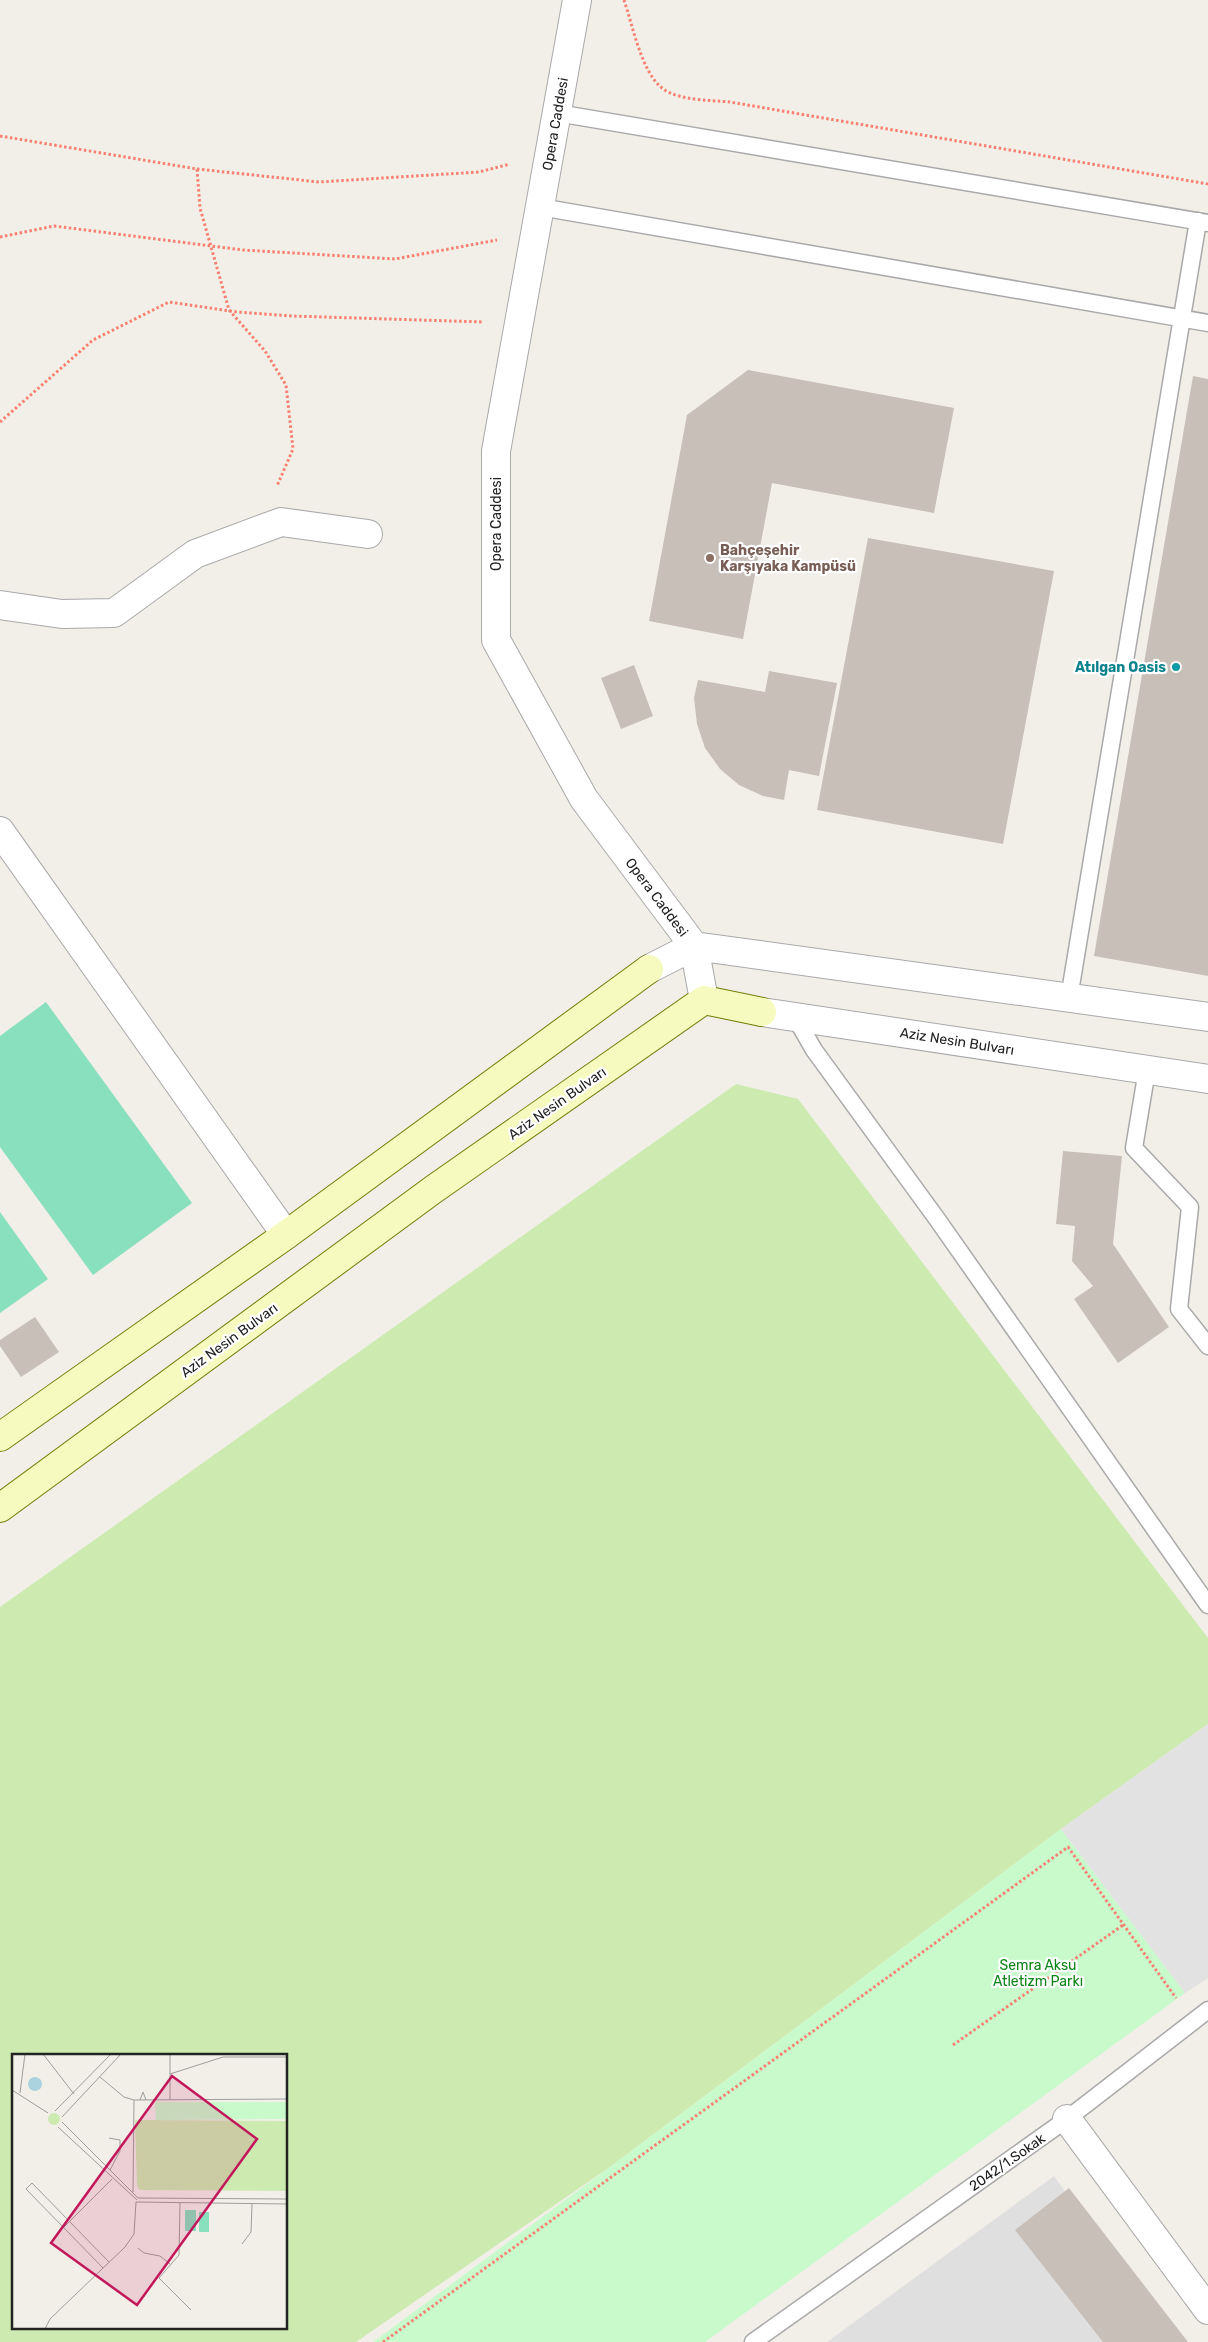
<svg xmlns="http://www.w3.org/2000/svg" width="1208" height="2342" font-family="Rubik,sans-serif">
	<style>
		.residential { fill: #e0dfdf }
		.grass { fill: #cdebb0; fill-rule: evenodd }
		.park { fill: #c8facc }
		.pitch { fill: #88e0be }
		.parking { fill: #e2e2e2 }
		.building { fill: #c7bfb8 }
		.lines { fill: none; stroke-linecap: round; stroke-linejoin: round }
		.lane-casing { stroke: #a9a9a9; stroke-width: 19 }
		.street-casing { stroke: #a9a9a9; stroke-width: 30 }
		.secondary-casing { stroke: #707d05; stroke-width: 30 }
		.path { stroke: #fa8072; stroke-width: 3; stroke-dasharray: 2.5 2.5; stroke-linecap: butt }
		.lane { stroke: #fff; stroke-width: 16 }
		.street { stroke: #fff; stroke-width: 28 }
		.secondary { stroke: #f7fabf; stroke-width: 28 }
		.education-dot { fill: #8d6e63; stroke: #fff; stroke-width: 2 }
		.culture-dot { fill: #0f9aa8; stroke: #fff; stroke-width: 2 }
		.labels { text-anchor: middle; stroke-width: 4.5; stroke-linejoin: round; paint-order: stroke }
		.street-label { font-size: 14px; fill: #222; stroke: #fff }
		.education-label { font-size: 14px; font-weight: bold; fill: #785e54; stroke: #fff; text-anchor: start }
		.culture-label { font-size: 14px; font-weight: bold; fill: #0d838f; stroke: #fff; text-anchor: end }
		.park-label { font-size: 14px; fill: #0c8416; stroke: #fff }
		.inset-road { fill: none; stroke: #9f9d99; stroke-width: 1 }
		.view { fill: #c2185b; fill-opacity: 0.15; stroke: #c2185b; stroke-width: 2.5 }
		.inset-edge { fill: none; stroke: #222; stroke-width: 2.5 }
	</style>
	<rect width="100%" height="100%" fill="#f2efe9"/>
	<path class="residential" d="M1054 2176 1173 2342H827Z"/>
	<path class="grass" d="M736 1084 798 1099 1208 1638V1724L1061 1829 610 2167 356 2342H0V1607ZM14 2056H286V2328H14Z"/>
	<path class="park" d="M1061 1829 1185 1993 705 2342H373L610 2167Z"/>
	<path class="pitch" d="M46 1002 192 1203 93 1275 0 1147V1036Z
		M0 1212 48 1279 0 1313Z"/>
	<path class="parking" d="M1208 1724V1978L1185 1993 1061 1829Z"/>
	<path class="building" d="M748 370 954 408 934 513 772 483 743 639 649 621 687 415Z
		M1193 376 1208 379V976L1094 956Z
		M868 538 1054 571 1003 844 817 810Z
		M634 665 653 716 621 729 601 678Z
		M769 671 837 683 819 776 789 770 784 800 763 796 739 785 720 769 705 748 697 724 694 698 698 680 765 692Z
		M1063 1151 1122 1156 1113 1244 1169 1327 1118 1363 1074 1299 1093 1286 1072 1261 1075 1226 1056 1224Z
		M35 1317 59 1352 21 1377 0 1346V1340Z
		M1069 2188 1188 2342H1103L1015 2230Z"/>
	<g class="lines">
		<g class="lane-casing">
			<path id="lane" d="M557 113 1208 223
				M540 207 1208 323
				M1069 998 1198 221
				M795 1017 814 1050 937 1219 1208 1605
				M1147 1070 1134 1148 1190 1207 1179 1309 1208 1346
				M753 2342 1067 2119 1208 2010"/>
		</g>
		<g class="street-casing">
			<path id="street" d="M577 0 496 451V640L584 799 694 946 649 969
				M0 605 62 614 114 613 195 554 281 522 368 534
				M0 831 286 1235
				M704 1000 694 946 1208 1017
				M762 1012 1208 1079
				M1067 2119 1208 2310"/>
		</g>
		<g class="secondary-casing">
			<path id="secondary" d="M0 1437 286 1235 649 969
				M0 1508 434 1189 704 1000 762 1012"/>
		</g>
		<path class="path" d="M624 0C633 26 641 71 662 88 678 101 711 100 730 102L1208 184
			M0 136 197 169 200 208 229 310 265 351 286 385 293 449 277 486
			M197 169 319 182 479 172 510 164
			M0 237 54 226 243 250 395 259 497 240
			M0 422 93 340 169 302 237 312 292 316 484 322
			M953 2045 1123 1925
			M383 2342 1068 1847 1176 1998"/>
		<use href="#lane" class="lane"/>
		<use href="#street" class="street"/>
		<use href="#secondary" class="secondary"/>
	</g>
	<circle class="education-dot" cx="710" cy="558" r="5"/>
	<circle class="culture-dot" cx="1176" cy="667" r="5"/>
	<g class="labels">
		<g class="street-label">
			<text transform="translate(555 124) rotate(-80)" y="5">Opera Caddesi</text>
			<text transform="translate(496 524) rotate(-90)" y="5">Opera Caddesi</text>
			<text transform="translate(657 897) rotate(53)" y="5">Opera Caddesi</text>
			<text transform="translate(957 1041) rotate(9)" y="5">Aziz Nesin Bulvarı</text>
			<text transform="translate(557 1103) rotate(-35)" y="5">Aziz Nesin Bulvarı</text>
			<text transform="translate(229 1340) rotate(-36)" y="5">Aziz Nesin Bulvarı</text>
			<text transform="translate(1007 2162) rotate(-35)" y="5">2042/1.Sokak</text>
		</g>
		<g class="education-label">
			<text x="720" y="555">Bahçeşehir<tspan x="720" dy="16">Karşıyaka Kampüsü</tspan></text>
		</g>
		<g class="culture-label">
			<text x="1166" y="672">Atılgan Oasis</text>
		</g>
		<g class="park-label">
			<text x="1038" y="1970">Semra Aksu<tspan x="1038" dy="16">Atletizm Parkı</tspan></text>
		</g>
	</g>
	<g transform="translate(12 2054)">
		<rect width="275" height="275" fill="#f2efe9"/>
		<path d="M36 65a6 6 0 1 1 12 0a6 6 0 1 1-12 0ZM123 66 275 67V137L128 136 125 132Z" fill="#cdebb0"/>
		<path d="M143 48H275V65L144 66Z" fill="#c8facc"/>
		<path d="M173 156H184V177H173ZM187 158H197V178H187Z" fill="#88e0be"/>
		<path d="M16 30a7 7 0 1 1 14 0a7 7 0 1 1-14 0Z" fill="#aad3df"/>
		<path class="inset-road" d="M31 0 62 40M158 0V46M158 20 211 3H275M88 23 112 43 122 46 275 45M0 36 36 59M8 39 13 0M128 46 131 38 134 46M43 57 99 0M50 63 109 0M50 68 126 144 275 145M46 73 125 146M97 84 108 86V97L98 116M121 138 122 46M168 149 167 201 147 224 179 256M51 174 100 125M230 190 239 178 240 150M126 194 132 199 148 202 158 210M91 214 14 135 20 129 97 208M33 275 38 265 113 193 122 180 124 148 275 150"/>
		<path class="view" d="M160 22 245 85 125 251 39 189Z"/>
		<rect width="275" height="275" class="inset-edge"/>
	</g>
</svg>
